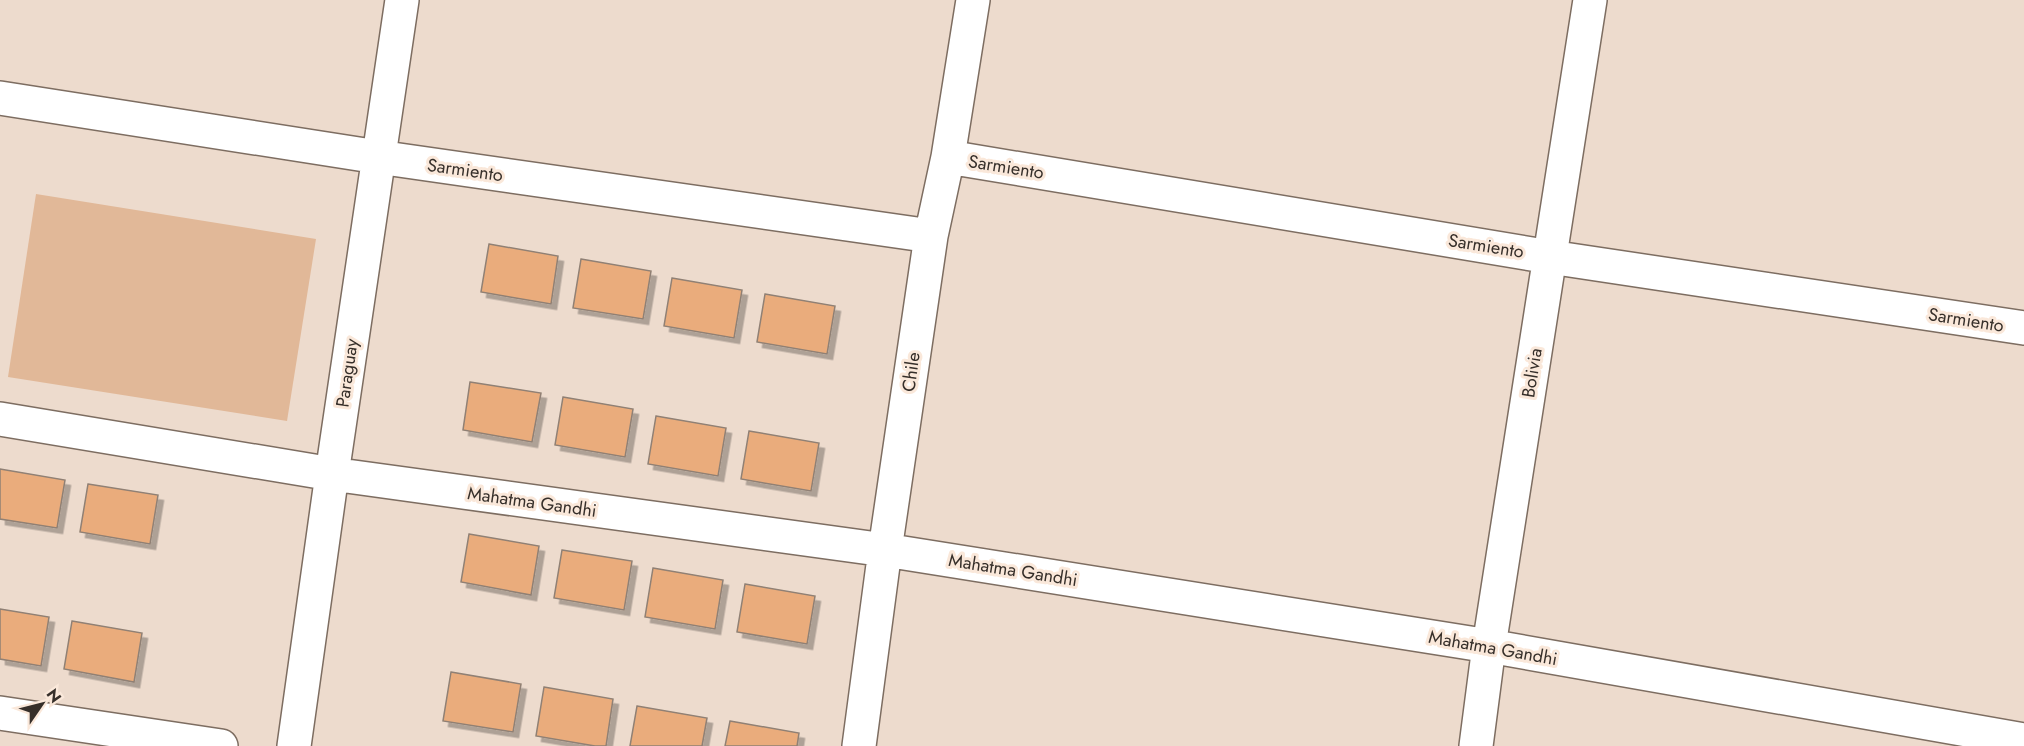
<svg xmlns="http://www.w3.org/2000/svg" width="2024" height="746" font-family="Jost,sans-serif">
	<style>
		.grass { fill: #e1b898 }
		.building { fill: #eaac7b; stroke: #908074; stroke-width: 1.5; filter: url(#shadow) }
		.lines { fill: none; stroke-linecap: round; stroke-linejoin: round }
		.minor-casing { stroke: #7d6d61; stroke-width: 36 }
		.minor { stroke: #fff; stroke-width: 33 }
		.labels { text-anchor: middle; stroke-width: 6; stroke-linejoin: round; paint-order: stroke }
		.street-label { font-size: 18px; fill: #362f2a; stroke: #fae8da }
	</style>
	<defs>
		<filter id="shadow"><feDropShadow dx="5.5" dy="5.5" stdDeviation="0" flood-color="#0004"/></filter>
	</defs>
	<rect width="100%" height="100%" fill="#eddbcd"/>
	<path class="grass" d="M36 194 316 239 287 421 8 377Z"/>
	<path class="building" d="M489 244 558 256 551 304 481 292Z
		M581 259 651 271 643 319 573 308Z
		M672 278 742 290 734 338 664 326Z
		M765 294 835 306 827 354 757 342Z
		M470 382 541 393 532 442 463 430Z
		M563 397 633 409 625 457 555 445Z
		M656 416 726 428 718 476 648 464Z
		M749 431 819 443 811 491 741 479Z
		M0 469 65 480 57 528 0 519Z
		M88 484 158 495 150 544 80 532Z
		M469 534 539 546 531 595 461 582Z
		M562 550 632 561 624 610 554 598Z
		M653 568 723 580 715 629 645 617Z
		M745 584 815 596 807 644 737 632Z
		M0 609 49 617 41 666 0 659Z
		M72 621 142 633 134 682 64 669Z
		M451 672 521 684 513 732 443 721Z
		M544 687 613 699 606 746H595L536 736Z
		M637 706 707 718 702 746H630Z
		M730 721 799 733 797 746H725Z"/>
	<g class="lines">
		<g class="minor-casing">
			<path id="minor" d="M0 98 378 157 931 236
				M948 157 1550 257 2024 328
				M0 419 332 474 885 550 1489 646 2024 740
				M0 713 221 746
				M294 746 332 474 402 0
				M859 746 885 550 931 236 948 157 973 0
				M1476 746 1489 646 1590 0"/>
		</g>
		<use href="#minor" class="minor"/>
	</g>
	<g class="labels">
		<g class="street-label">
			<text transform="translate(1006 167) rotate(9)" y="6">Sarmiento</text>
			<text transform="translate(465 170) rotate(8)" y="6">Sarmiento</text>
			<text transform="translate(1486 246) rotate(9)" y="6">Sarmiento</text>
			<text transform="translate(1966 320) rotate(9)" y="6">Sarmiento</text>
			<text transform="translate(911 372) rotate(-82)" y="6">Chile</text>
			<text transform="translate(347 373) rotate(-82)" y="6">Paraguay</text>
			<text transform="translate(1532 373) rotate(-81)" y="6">Bolivia</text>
			<text transform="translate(532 502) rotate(8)" y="6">Mahatma Gandhi</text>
			<text transform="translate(1013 570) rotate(9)" y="6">Mahatma Gandhi</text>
			<text transform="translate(1493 648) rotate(10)" y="6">Mahatma Gandhi</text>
		</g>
	</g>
	<g transform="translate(42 704) rotate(55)" stroke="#fae8da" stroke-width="4.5" paint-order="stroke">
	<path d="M0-4.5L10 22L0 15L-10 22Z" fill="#362f2a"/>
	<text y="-9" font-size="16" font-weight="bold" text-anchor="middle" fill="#362f2a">N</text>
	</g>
</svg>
